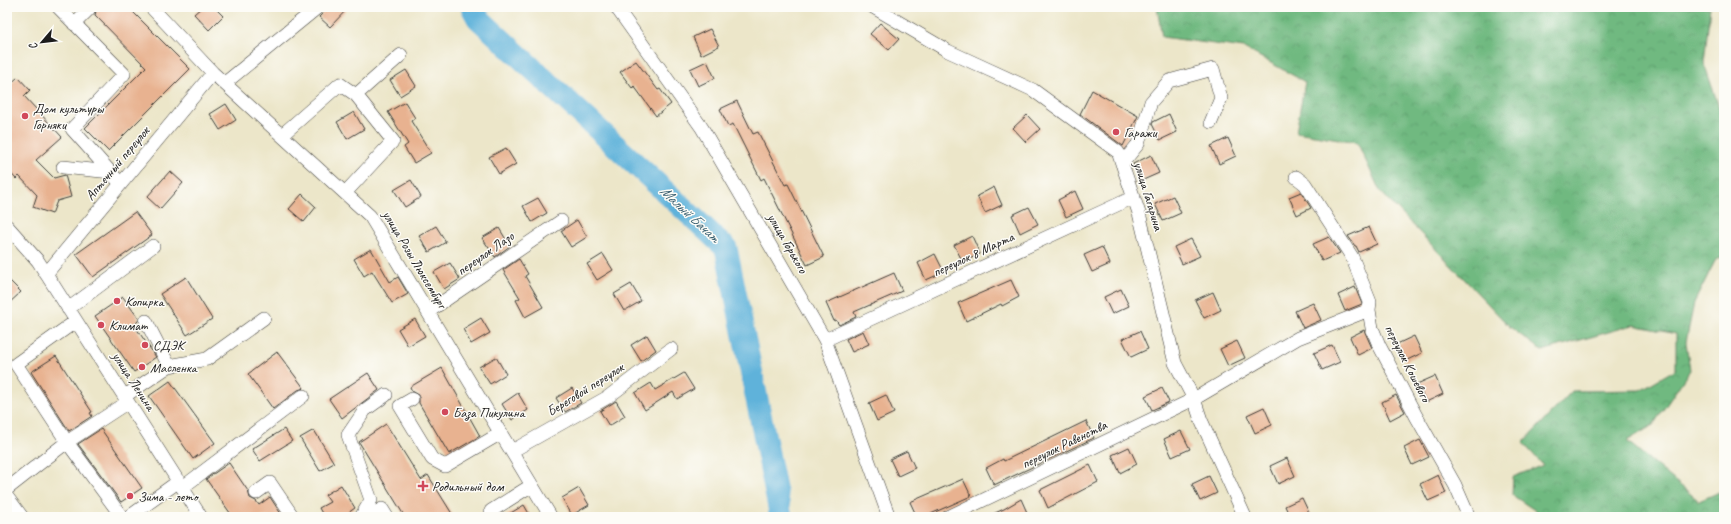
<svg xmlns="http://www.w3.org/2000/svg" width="1731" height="524" font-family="Caveat,sans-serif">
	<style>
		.forest { fill: url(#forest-crowns); stroke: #466a4e }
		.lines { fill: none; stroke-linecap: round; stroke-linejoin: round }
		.river { stroke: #5eb2da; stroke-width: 23 }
		.building { fill: #e8b290 }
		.minor-casing { stroke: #3b3a36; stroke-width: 14 }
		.minor { stroke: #fff; stroke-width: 13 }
		.poi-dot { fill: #d1495b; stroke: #fdfcf7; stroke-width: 1.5 }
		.labels { text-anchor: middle; stroke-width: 3; stroke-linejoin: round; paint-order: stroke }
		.poi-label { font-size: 14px; fill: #1c1c1c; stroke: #fdfcf7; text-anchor: start }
		.street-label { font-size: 14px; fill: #1c1c1c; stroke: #fdfcf7 }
		.water-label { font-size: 15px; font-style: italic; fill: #3a6071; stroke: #fdfcf7 }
	</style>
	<defs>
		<pattern id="forest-crowns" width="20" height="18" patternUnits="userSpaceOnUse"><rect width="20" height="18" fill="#70b980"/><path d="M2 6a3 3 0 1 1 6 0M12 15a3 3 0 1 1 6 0" fill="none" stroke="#609e6e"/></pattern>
	</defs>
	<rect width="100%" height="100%" fill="#fdfcf7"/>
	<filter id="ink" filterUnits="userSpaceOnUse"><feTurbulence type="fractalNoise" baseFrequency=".025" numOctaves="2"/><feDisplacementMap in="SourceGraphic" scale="8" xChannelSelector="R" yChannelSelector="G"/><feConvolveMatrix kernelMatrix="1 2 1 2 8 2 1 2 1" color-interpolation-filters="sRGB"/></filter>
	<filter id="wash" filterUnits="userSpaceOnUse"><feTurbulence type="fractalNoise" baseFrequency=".012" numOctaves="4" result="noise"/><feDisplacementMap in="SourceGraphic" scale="16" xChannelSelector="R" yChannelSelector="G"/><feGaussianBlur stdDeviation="0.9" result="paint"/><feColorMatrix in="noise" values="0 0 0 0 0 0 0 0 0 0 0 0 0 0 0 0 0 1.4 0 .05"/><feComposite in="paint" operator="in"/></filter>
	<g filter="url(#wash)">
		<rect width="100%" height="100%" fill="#ece6c9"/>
		<path class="forest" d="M1157 7H1519L1535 14 1536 7H1710L1704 63 1724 122V256L1715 261 1694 303 1686 342 1690 370 1653 425 1627 441 1699 501 1724 490V517H1545L1512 495 1513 477 1543 465 1523 443 1572 391 1640 390 1676 369V334L1633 325 1542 351 1510 327 1380 191 1357 142 1296 132 1305 82 1244 48 1162 37Z"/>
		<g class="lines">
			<path class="river" d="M472 7 478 18 726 248 781 517"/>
		</g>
		<g id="blocks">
			<path class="building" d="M97 7H128L190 69 108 151 85 128 146 67 95 15Z
				M202 7H214L223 16 209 30 194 14Z
				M326 7H349L330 27 319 17 323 13Z
				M880 23 899 39 889 50 870 34Z
				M710 29 719 46 701 55 693 37Z
				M636 61 658 90 660 89 671 104 656 116 634 86 632 88 620 72Z
				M707 61 715 78 698 86 690 69Z
				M406 70 416 86 400 96 390 80Z
				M18 77 30 90 24 96 62 137 36 160 54 178 65 175 71 197 57 201 52 214 33 207 37 195 19 176 16 179 7 169V87Z
				M1092 90 1138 116 1123 146 1080 114Z
				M737 101 753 134 758 132 785 185 788 184 824 257 807 265 764 178 761 180 733 124 728 126 720 109Z
				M405 102 415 118 411 121 431 153 414 163 404 147 408 144 388 112Z
				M226 104 236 120 220 130 210 114Z
				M354 112 364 129 347 139 337 122Z
				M1169 114 1177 132 1160 140 1152 124 1153 122Z
				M1027 115 1040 129 1026 142 1013 128Z
				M1228 138 1236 156 1219 164 1211 146Z
				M506 148 516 164 499 174 489 157Z
				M1151 155 1159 173 1141 181 1133 164Z
				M170 171 183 183 160 209 147 197Z
				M411 180 421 197 405 207 394 190Z
				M994 187 1002 205 985 213 977 196Z
				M1075 191 1083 209 1066 217 1058 200Z
				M1301 192 1311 208 1297 215 1289 197Z
				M302 194 316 207 304 222 289 209Z
				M1173 196 1181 213 1163 221 1155 204Z
				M538 198 547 213 532 222 523 206Z
				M1029 207 1038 224 1020 233 1012 215Z
				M135 212 152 235 93 277 76 254Z
				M577 220 587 237 571 247 561 231Z
				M436 226 446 242 429 252 419 236Z
				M1369 227 1377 244 1359 252 1356 246H1355L1348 236Z
				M499 228 510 246 495 257 482 238Z
				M972 236 980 254 963 262 954 245Z
				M1329 237 1340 253 1322 261 1313 244Z
				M1191 239 1200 256 1182 264 1174 247Z
				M1102 247 1110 264 1092 272 1084 255Z
				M371 249 390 282 398 277 408 294 392 303 372 271 364 276 354 259Z
				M603 254 613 270 597 280 587 264Z
				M935 254 944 272 926 280 918 263Z
				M519 259 528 274 525 276 543 307 525 317 516 300 520 298 503 270Z
				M450 263 460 279 444 289 434 272Z
				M894 273 902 291 854 312 856 317 839 325 836 320 834 321 826 303Z
				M186 277 212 319 187 335 160 294Z
				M7 278 21 292 7 305Z
				M1011 280 1019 297 1002 306 1001 304 966 321 958 303Z
				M631 284 641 301 624 311 614 294Z
				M1355 287 1362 304 1345 311 1338 295Z
				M1121 289 1129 306 1112 314 1104 297Z
				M1213 292 1221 310 1204 318 1195 300Z
				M123 297 139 319 138 321 134 325 156 357 134 372 95 316Z
				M1313 303 1321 320 1303 328 1295 311Z
				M481 318 490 333 471 344 463 329Z
				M415 319 425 336 408 346 398 329Z
				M1364 330 1372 348 1358 355 1350 337Z
				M863 331 869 344 852 352 846 339Z
				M1140 331 1148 349 1131 357 1122 339Z
				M647 335 656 350 641 361 631 345Z
				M1414 336 1422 353 1405 361 1397 344Z
				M1237 341 1245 358 1228 366 1220 349Z
				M1332 345 1340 362 1322 370 1314 353Z
				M277 352 304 388 298 390 273 409 248 374Z
				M56 356 92 412 90 413 92 416 69 431 31 372Z
				M496 357 506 374 490 384 479 367Z
				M442 368 480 436 449 454 419 403V395L412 391 410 387Z
				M368 373 379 390 342 418 329 399Z
				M684 373 694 389 677 399 673 392 645 410 635 393 651 383 655 390Z
				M1435 376 1443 394 1426 402 1417 384Z
				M170 381 215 443 193 459 149 396Z
				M572 388 581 403 565 412 556 398Z
				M1162 388 1169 402 1152 410 1145 396Z
				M518 393 528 410 512 420 502 404Z
				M886 395 894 413 877 421 869 403Z
				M1396 395 1405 412 1390 420 1382 402Z
				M616 401 625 416 609 426 600 411Z
				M1264 407 1272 425 1255 433 1247 415Z
				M1086 421 1094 438 994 485 986 468 1003 459 1004 461Z
				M386 424 421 480 428 475 454 517H405L359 442Z
				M101 429 142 488 121 502 78 444Z
				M284 429 292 441 260 461 252 449Z
				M314 430 334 463 320 471 300 438Z
				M1181 431 1190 449 1172 457 1164 439Z
				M1420 440 1429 457 1412 465 1404 448Z
				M1129 447 1137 464 1120 473 1112 455Z
				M907 451 915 468 898 476 890 459Z
				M1287 458 1295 476 1278 484 1270 466Z
				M229 463 248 491 250 498 256 501 259 505 270 497 283 517H233L206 479Z
				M1090 465 1098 482 1048 508 1040 490Z
				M1438 475 1446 493 1428 501 1420 484Z
				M1209 476 1217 493 1200 501 1192 484Z
				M963 479 971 496 924 517H917L910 502Z
				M341 485 355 508 342 517H324L319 508 330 502 325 495Z
				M579 488 589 505 572 515 562 498Z
				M1302 498 1311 517H1290L1285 506Z
				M1021 499 1029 517H986L1004 509Z
				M524 505 531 517H504Z"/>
		</g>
	</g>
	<g filter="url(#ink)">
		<use href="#blocks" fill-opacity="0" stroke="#3b3a36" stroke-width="1"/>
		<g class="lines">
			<g class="minor-casing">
				<path id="minor" d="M58 7 124 74 72 129 121 184
					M151 7 213 73 370 216 551 517
					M616 7 702 128 825 340 889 517
					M873 7 948 51 1033 90 1118 152 1139 213 1175 363 1194 399 1201 420 1245 517
					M74 24 89 9
					M225 83 318 7
					M356 95 401 55
					M282 135 340 84 356 95 393 141 345 193
					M1122 164 1138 144 1151 102 1169 81 1213 69 1221 98 1211 122
					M63 167 111 172
					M1296 177 1305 184 1352 257 1370 302 1369 310
					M7 226 38 261 201 517
					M46 274 213 73
					M68 309 153 246
					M428 312 561 221
					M76 321 16 364 67 442 122 517
					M146 321 169 366
					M825 340 1134 197
					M125 396 169 366 207 359 264 318
					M412 399 400 406 432 459 445 466 501 433
					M512 451 608 397 671 349
					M183 487 303 396
					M7 489 67 442 128 402
					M256 493 270 483 293 517
					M7 497 22 517
					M491 511 532 485
					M129 517 179 481
					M361 517 371 500 348 435 365 410 386 395
					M369 517 382 509 387 517
					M948 517 1194 399 1298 338 1369 310 1372 328 1379 345 1416 416 1455 485 1469 517"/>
			</g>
			<use href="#minor" class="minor"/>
		</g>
	</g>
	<g class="poi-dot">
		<circle cx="25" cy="116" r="4"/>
		<circle cx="1116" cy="132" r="4"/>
		<circle cx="117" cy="301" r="4"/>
		<circle cx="101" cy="325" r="4"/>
		<circle cx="145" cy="345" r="4"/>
		<circle cx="142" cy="367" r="4"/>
		<circle cx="445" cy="412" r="4"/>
		<path d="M421 480h4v4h4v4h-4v4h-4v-4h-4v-4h4z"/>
		<circle cx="130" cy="496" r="4"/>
	</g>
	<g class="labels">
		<g class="poi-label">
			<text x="33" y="113">Дом культуры<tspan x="33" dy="16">Горняки</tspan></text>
			<text x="1124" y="137">Гаражи</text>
			<text x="125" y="306">Копирка</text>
			<text x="109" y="330">Климат</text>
			<text x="153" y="350">СДЭК</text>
			<text x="150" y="372">Масленка</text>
			<text x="453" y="417">База Пикулина</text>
			<text x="432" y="491">Родильный дом</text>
			<text x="138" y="501">Зима - лето</text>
		</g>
		<g class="street-label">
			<text transform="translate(117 163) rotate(-50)" y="5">Аптечный переулок</text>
			<text transform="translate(1149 196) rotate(73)" y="5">улица Гагарина</text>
			<text transform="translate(788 243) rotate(60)" y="5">улица Горького</text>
			<text transform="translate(485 253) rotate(-35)" y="5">переулок Лазо</text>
			<text transform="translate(973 254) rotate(-25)" y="5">переулок 8 Марта</text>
			<text transform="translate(415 259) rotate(59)" y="5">улица Розы Люксембург</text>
			<text transform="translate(1408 363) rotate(63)" y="5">переулок Кошевого</text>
			<text transform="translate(134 381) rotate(57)" y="5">улица Ленина</text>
			<text transform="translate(585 389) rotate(-32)" y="5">Береговой переулок</text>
			<text transform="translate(1064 444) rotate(-26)" y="5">переулок Равенства</text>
		</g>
		<g class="water-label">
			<text transform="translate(690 214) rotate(43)" y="5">Малый Бачат</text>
		</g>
	</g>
	<rect width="1731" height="524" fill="none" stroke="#fdfcf7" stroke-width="24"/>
	<g transform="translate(42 42) rotate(242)" stroke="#fdfcf7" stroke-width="3" paint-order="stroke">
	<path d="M0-3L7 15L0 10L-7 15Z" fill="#1c1c1c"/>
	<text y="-6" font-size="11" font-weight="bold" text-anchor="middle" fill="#1c1c1c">С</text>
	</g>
</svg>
